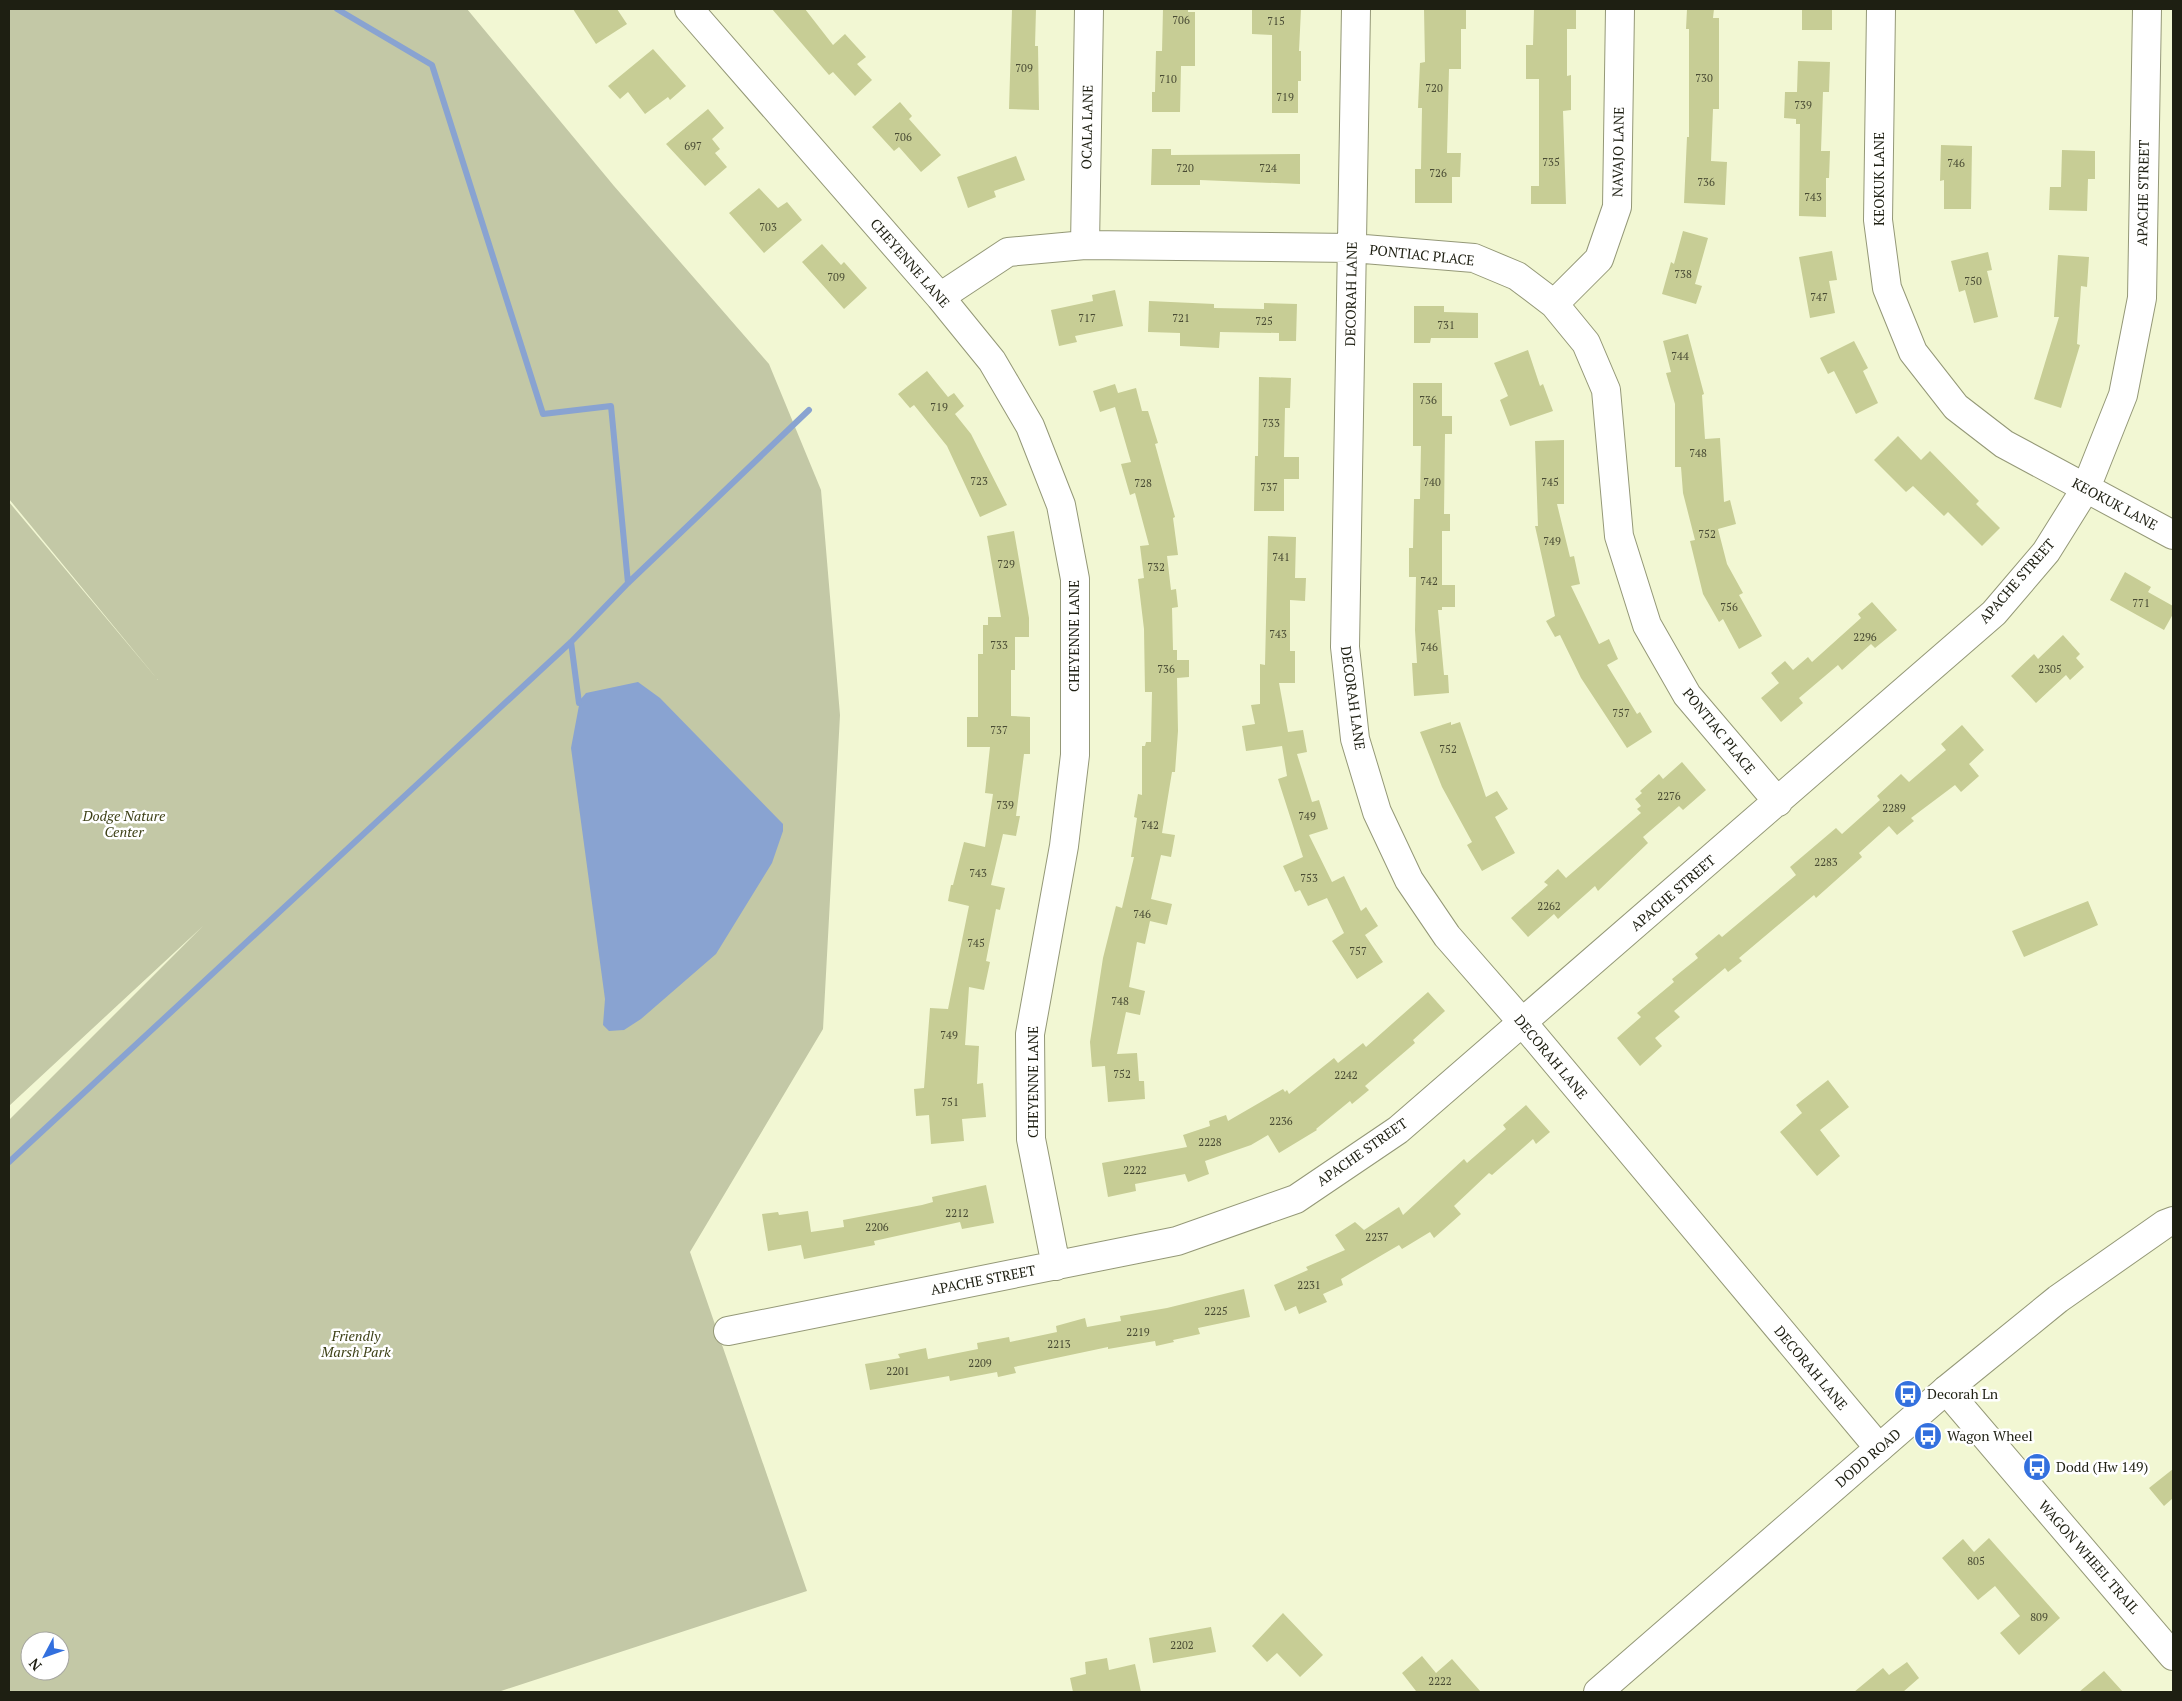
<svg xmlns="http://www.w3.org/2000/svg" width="2182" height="1701" font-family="'PT Serif',serif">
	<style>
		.green { fill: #c3c8a6; fill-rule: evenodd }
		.water { fill: #89a3d1 }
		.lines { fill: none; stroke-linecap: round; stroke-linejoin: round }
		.stream { stroke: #89a3d1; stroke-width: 6 }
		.building { fill: #c7cd95 }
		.minor-casing { stroke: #949877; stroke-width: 30 }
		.major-casing { stroke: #949877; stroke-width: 30 }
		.minor { stroke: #fff; stroke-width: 28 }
		.major { stroke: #fff; stroke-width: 28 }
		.labels { text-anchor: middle; stroke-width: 5; stroke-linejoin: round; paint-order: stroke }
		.number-label { font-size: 11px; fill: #484a33 }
		.street-label { font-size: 14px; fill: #1e1f12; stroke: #fff }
		.park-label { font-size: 14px; font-style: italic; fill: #3d4016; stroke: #fff }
		.poi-label { font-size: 14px; fill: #1e1f12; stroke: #fff; text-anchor: start }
	</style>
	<rect width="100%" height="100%" fill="#f2f7d3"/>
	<path class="green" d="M9 9H467L614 186 769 364 821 490 840 715 823 1029 690 1252 807 1591 498 1692H9V1120L203 926 9 1106V502L158 680 9 499ZM30 1641H60V1671H30Z"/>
	<path class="water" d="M638 682 660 698 783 824V831L772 863 716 954 641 1019 624 1030 609 1031 603 1025 605 999 571 748 580 700 586 693Z"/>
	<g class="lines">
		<path class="stream" d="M337 9 432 65 543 414 611 406 628 583
			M571 642 579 703
			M9 1162 571 642 628 583 809 410"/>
	</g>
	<path class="building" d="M573 9H617L627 24 596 44Z
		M772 9H805L833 45 845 34 866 57 857 64 872 80 855 96 833 72 829 75Z
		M1012 9H1036L1035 46H1038L1039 110 1009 109Z
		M1163 9H1188V12H1195V66H1181L1180 112H1152V92H1155L1156 51H1162Z
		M1252 9H1301L1299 51H1301V81H1298V113H1272V35L1252 34Z
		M1424 9H1466V29H1461V69H1449L1447 153H1461L1460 177H1452V203H1415V169H1421L1422 108H1418L1420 63 1425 62Z
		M1534 9H1576V29H1567V76L1571 75V110L1563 111 1566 204H1531V186H1539V79H1526V45H1533Z
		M1687 9H1714L1713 18H1719V109H1713L1711 161 1727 162 1725 205 1684 203 1687 137H1689V29H1686Z
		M1802 9H1832V30H1802Z
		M653 49 686 86 670 100 668 97 645 114 628 92 620 99 608 86Z
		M1798 61 1830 62 1829 92H1823L1821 151H1830L1829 178H1826V217L1799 216 1800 124H1796V119L1784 118 1785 92H1797Z
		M900 102 912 116 909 119 941 155 921 172 899 147 894 151 872 127Z
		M708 109 724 128 712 139 720 149 715 153 727 167 705 186 666 144Z
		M1941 145 1972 146 1971 209H1944V180L1940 181Z
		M1152 149H1171V155L1300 154V184L1200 180V185H1151Z
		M2062 150 2095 151V179H2088L2087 211 2049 210 2050 187H2061Z
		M1016 156 1025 180 994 191 996 197 968 208 957 177Z
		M759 188 778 208 787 202 802 220 764 253 729 213Z
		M1683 231 1708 238 1695 284 1702 286 1696 304 1662 294 1671 262 1674 264Z
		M822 244 841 265 844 262 867 288 844 309 802 262Z
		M1832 251 1837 280 1829 281 1835 313 1810 318 1799 257Z
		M1988 252 1992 270 1987 271 1998 317 1974 323 1965 290 1959 292 1951 261Z
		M2058 255 2089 257 2087 287 2081 286 2077 344 2080 345 2061 408 2034 399 2059 317H2054Z
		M1115 290 1123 326 1075 336 1077 342 1059 346 1051 310 1093 301 1092 295Z
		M1149 301 1214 304V308L1264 309V303L1297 304 1296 341H1279V333L1220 332 1219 348 1180 346V333L1148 332Z
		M1414 306H1444V312L1478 313V338H1431L1430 343H1414Z
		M1688 334 1704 394 1702 395 1705 439 1720 438 1724 502 1730 500 1736 524 1718 529 1727 564 1743 593 1739 595 1762 636 1739 649 1723 619 1719 622 1703 594 1690 541 1695 540 1683 493 1681 467H1675V404L1666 373 1671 372 1663 341Z
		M1854 341 1868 368 1863 371 1878 403 1856 414 1834 371 1828 374 1820 358Z
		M1528 350 1540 386 1543 384 1553 411 1510 426 1500 400 1508 396 1494 363Z
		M927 371 948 397 954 393 964 406 955 414 971 434 1007 505 980 517 947 446 914 405 910 408 898 394Z
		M1259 377 1291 378 1290 408H1285L1284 457H1299V479H1284V511H1254L1255 456H1258Z
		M1413 383H1442V416H1452V434H1445L1444 514H1450V531H1442V585H1455V607H1442V610H1438L1444 675H1448L1449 693 1414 696 1412 663H1417L1415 630 1416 577H1409V548H1413L1414 499H1420L1421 446H1413Z
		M1115 384 1118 393 1136 388 1142 411H1148L1158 443 1155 444 1175 517 1173 518 1178 555 1167 556 1171 590 1176 589 1178 607 1172 608 1173 650H1177V660H1189V677L1177 678 1178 731 1175 772H1172L1162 833 1175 835 1171 857 1161 855 1151 899 1172 904 1167 925 1150 921 1145 944 1137 942 1129 987 1145 991 1140 1015 1126 1012 1117 1054 1137 1053 1139 1081H1144L1145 1099 1108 1102 1105 1066 1092 1067 1090 1042 1103 958 1116 906 1122 908 1134 857H1131L1137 818 1134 817 1138 794 1142 795V746H1145L1146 742H1151L1152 692H1145L1144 629 1138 579 1144 578 1140 546 1149 545 1135 493 1130 495 1121 464 1131 462 1115 407 1100 412 1093 391Z
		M1898 436 1921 460 1930 451 1979 501 1976 504 2000 528 1982 546 1948 512 1944 516 1913 486 1906 492 1874 460Z
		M1564 440V504H1557L1570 557 1574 556 1580 584 1571 586 1599 644 1609 639 1618 659 1607 665 1637 714 1640 712 1652 732 1627 748 1581 678 1560 635 1555 637 1546 621 1555 616 1535 526H1538L1535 441Z
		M1014 531 1029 618V637H1015V670H1011V716L1030 717V754H1024L1016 816H1020L1016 836 1003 834 991 885 1005 888 1000 910 996 909 986 961 990 962 984 990 969 987 965 1045 979 1046 977 1084 983 1083 986 1117 962 1119 964 1141 931 1144 929 1115 916 1116 914 1089 924 1088 930 1008 948 1009 969 906 948 901 951 885H953L964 842 985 847 993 794 985 793 990 747H967V717H978V654H983V625H988V617H1001L987 536Z
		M1268 536 1296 537 1295 578H1306L1305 601 1290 600V651H1295V683H1279L1288 732 1303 730 1307 752 1297 754 1312 802 1319 800 1328 829 1309 835 1332 882 1344 876 1361 911 1366 907 1378 926 1365 935 1383 962 1357 979 1332 941 1344 933 1327 898 1308 906 1300 890 1295 892 1283 866 1303 857 1278 779 1287 776 1282 746 1246 751 1242 726 1255 724 1251 705 1260 704V664L1265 665Z
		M2125 572 2151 587 2148 592 2173 606V614L2164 630 2110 600Z
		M1872 602 1897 630 1875 648 1871 644 1842 670 1838 665 1799 698 1803 703 1781 722 1761 698 1779 683 1771 673 1785 661 1793 670 1808 657 1812 662 1861 618 1858 614Z
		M2063 635 2080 654 2076 658 2084 667 2070 680 2066 675 2036 703 2011 676 2034 654 2038 659Z
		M1451 722V725L1460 722 1486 797 1497 791 1508 809 1495 817 1515 853 1482 871 1467 845 1472 842 1442 787 1420 732Z
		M1962 725 1984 750 1969 764 1979 776 1961 792 1955 785 1911 818 1914 821 1897 835 1889 826 1859 853 1862 857 1816 898 1814 895 1739 958 1742 961 1728 972 1725 968 1674 1011 1680 1017 1655 1038 1662 1046 1640 1066 1617 1038 1641 1017 1637 1013 1674 982 1672 979 1698 958 1695 954 1719 934 1722 937 1796 875 1790 867 1836 828 1842 834 1880 800 1877 796 1901 774 1909 782 1946 750 1941 744Z
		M1682 762 1706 790 1683 810 1679 806 1643 837 1648 843 1598 891 1595 886 1558 919 1554 914 1528 937 1511 918 1548 885 1544 882 1558 869 1566 878 1641 813 1637 809 1641 806 1635 799 1642 793 1640 791 1659 774 1663 779Z
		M2088 901 2098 925 2024 957 2012 931Z
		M1428 992 1445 1011 1413 1040 1415 1043 1365 1086 1369 1090 1352 1104 1350 1101 1316 1129 1317 1130 1279 1153 1268 1135 1251 1145 1205 1161 1209 1174 1188 1182 1185 1174 1135 1184 1136 1191 1108 1197 1102 1163 1187 1147 1183 1135 1210 1126 1209 1121 1226 1115 1228 1121 1283 1089 1285 1092 1287 1090 1289 1094 1334 1058 1338 1063 1363 1043 1366 1047Z
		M1828 1080 1849 1107 1820 1130 1840 1156 1817 1176 1780 1132 1802 1113 1796 1105Z
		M1526 1105 1550 1132 1536 1144 1533 1139 1492 1175 1489 1173 1454 1206 1461 1214 1434 1238 1430 1232 1402 1249 1399 1245 1341 1279 1343 1285 1323 1294 1327 1302 1299 1314 1296 1306 1285 1311 1274 1285 1308 1270 1306 1267 1345 1250 1335 1235 1355 1222 1364 1230 1399 1207 1403 1215 1464 1159 1467 1163 1506 1129 1503 1125Z
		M986 1185 994 1223 962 1229 960 1222 874 1241 875 1245 804 1259 801 1245 768 1251 762 1214 778 1212 779 1215 808 1211 811 1232 844 1227 843 1220 922 1205 933 1202 932 1197Z
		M1244 1289 1250 1317 1198 1328 1200 1334 1173 1340 1174 1342 1156 1346 1155 1341 1108 1349V1347L1014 1367 1016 1373 998 1377 997 1372 950 1381 949 1376 870 1390 865 1364 900 1358 898 1354 926 1348 928 1359 978 1349 977 1343 1009 1337 1010 1342 1057 1332 1056 1326 1085 1318 1087 1327 1121 1321 1120 1316 1167 1308Z
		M2173 1469V1498L2164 1506 2149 1488Z
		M1989 1538 2060 1618 2019 1655 2000 1633 2020 1616 1995 1586 1978 1600 1942 1558 1963 1539 1974 1552Z
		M1283 1613 1323 1655 1300 1677 1277 1653 1267 1662 1252 1646Z
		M1211 1627 1216 1652 1153 1663 1149 1638Z
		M1422 1656 1436 1673 1452 1659 1481 1692H1414L1416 1691 1402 1673Z
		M1107 1658 1109 1670 1135 1664 1141 1692H1073L1070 1678 1086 1674 1085 1662Z
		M1907 1662 1919 1678 1903 1692H1854L1883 1668 1889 1675Z
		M2104 1671 2123 1692H2079Z"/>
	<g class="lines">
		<g class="minor-casing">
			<path id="minor" d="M689 9 940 297 992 361 1030 426 1061 505 1075 579V755L1064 846 1030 1034 1031 1139 1056 1266
				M1356 9 1345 647 1355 739 1377 812 1409 880 1447 936 1523 1023 1879 1448
				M1881 9 1878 220 1887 288 1913 352 1956 407 2004 444 2173 535
				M1085 245 1089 9
				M940 297 1008 252 1085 245 1352 248 1474 258 1517 276 1554 304 1586 343 1606 390 1619 536 1647 625 1687 695 1778 802
				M1554 304 1599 259 1617 207 1620 9
				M728 1331 1177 1241 1296 1199 1398 1130 1994 613 2046 552 2086 488 2123 395 2142 298 2147 9
				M1946 1390 2173 1656"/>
		</g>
		<g class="major-casing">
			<path id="major" d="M1598 1692 1946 1390 2058 1299 2165 1224 2173 1221"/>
		</g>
		<use href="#minor" class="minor"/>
		<use href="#major" class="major"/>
	</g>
	<defs>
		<g id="bus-disc" transform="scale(1.4375)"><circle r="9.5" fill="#3370de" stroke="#fff"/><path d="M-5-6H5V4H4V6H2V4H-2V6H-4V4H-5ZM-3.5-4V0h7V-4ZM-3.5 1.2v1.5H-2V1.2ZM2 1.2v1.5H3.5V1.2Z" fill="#fff"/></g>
	</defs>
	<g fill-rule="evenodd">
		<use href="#bus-disc" x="1908" y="1394"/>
		<use href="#bus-disc" x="1928" y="1436"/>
		<use href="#bus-disc" x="2037" y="1467"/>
	</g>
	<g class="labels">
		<g class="number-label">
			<text x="1181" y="24">706</text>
			<text x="1276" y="25">715</text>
			<text x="1024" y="72">709</text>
			<text x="1704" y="82">730</text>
			<text x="1168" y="83">710</text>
			<text x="1434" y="92">720</text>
			<text x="1285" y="101">719</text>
			<text x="1803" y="109">739</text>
			<text x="903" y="141">706</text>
			<text x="693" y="150">697</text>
			<text x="1551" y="166">735</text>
			<text x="1956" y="167">746</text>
			<text x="1185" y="172">720</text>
			<text x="1268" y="172">724</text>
			<text x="1438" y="177">726</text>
			<text x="1706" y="186">736</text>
			<text x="1813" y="201">743</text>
			<text x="768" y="231">703</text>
			<text x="1683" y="278">738</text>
			<text x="836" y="281">709</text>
			<text x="1973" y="285">750</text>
			<text x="1819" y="301">747</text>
			<text x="1087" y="322">717</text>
			<text x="1181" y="322">721</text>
			<text x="1264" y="325">725</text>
			<text x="1446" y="329">731</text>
			<text x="1680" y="360">744</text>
			<text x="1428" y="404">736</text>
			<text x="939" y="411">719</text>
			<text x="1271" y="427">733</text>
			<text x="1698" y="457">748</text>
			<text x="979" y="485">723</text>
			<text x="1432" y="486">740</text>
			<text x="1550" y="486">745</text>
			<text x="1143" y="487">728</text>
			<text x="1269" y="491">737</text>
			<text x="1707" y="538">752</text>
			<text x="1552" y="545">749</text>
			<text x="1281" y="561">741</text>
			<text x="1006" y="568">729</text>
			<text x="1156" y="571">732</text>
			<text x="1429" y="585">742</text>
			<text x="2141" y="607">771</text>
			<text x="1729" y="611">756</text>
			<text x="1278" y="638">743</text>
			<text x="1865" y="641">2296</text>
			<text x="999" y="649">733</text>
			<text x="1429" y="651">746</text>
			<text x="1166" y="673">736</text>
			<text x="2050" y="673">2305</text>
			<text x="1621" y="717">757</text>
			<text x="999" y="734">737</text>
			<text x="1448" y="753">752</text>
			<text x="1669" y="800">2276</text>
			<text x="1005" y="809">739</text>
			<text x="1894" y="812">2289</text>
			<text x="1307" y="820">749</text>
			<text x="1150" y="829">742</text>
			<text x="1826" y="866">2283</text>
			<text x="978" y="877">743</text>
			<text x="1309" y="882">753</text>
			<text x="1549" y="910">2262</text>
			<text x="1142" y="918">746</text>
			<text x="976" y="947">745</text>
			<text x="1358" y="955">757</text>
			<text x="1120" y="1005">748</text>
			<text x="949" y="1039">749</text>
			<text x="1122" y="1078">752</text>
			<text x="1346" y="1079">2242</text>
			<text x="950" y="1106">751</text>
			<text x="1281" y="1125">2236</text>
			<text x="1210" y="1146">2228</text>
			<text x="1135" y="1174">2222</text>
			<text x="957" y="1217">2212</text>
			<text x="877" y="1231">2206</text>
			<text x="1377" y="1241">2237</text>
			<text x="1309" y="1289">2231</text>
			<text x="1216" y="1315">2225</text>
			<text x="1138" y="1336">2219</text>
			<text x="1059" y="1348">2213</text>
			<text x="980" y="1367">2209</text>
			<text x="898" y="1375">2201</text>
			<text x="1976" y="1565">805</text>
			<text x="2039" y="1621">809</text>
			<text x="1182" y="1649">2202</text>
			<text x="1440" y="1685">2222</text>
		</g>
		<g class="street-label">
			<text transform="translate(1087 127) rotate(-89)" y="5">OCALA LANE</text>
			<text transform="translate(1618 152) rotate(-89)" y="5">NAVAJO LANE</text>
			<text transform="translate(1879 179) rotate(-90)" y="5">KEOKUK LANE</text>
			<text transform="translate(2143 193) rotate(-89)" y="5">APACHE STREET</text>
			<text transform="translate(1422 255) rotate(6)" y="5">PONTIAC PLACE</text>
			<text transform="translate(910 263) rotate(49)" y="5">CHEYENNE LANE</text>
			<text transform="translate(1351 294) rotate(-89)" y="5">DECORAH LANE</text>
			<text transform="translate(2115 504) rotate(28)" y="5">KEOKUK LANE</text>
			<text transform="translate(2017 581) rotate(-49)" y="5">APACHE STREET</text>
			<text transform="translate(1074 636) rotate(-90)" y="5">CHEYENNE LANE</text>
			<text transform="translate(1353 698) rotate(82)" y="5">DECORAH LANE</text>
			<text transform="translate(1719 731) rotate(51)" y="5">PONTIAC PLACE</text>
			<text transform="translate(1673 893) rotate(-41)" y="5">APACHE STREET</text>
			<text transform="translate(1551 1057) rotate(50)" y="5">DECORAH LANE</text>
			<text transform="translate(1033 1082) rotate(-90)" y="5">CHEYENNE LANE</text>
			<text transform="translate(1362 1152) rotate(-35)" y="5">APACHE STREET</text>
			<text transform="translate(983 1280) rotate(-11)" y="5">APACHE STREET</text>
			<text transform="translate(1811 1368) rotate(50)" y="5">DECORAH LANE</text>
			<text transform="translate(1868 1458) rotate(-41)" y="5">DODD ROAD</text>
			<text transform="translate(2089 1557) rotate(49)" y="5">WAGON WHEEL TRAIL</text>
		</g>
		<g class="park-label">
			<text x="124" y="821">Dodge Nature<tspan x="124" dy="16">Center</tspan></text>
			<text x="356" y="1341">Friendly<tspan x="356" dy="16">Marsh Park</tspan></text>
		</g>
		<g class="poi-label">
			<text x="1927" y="1399">Decorah Ln</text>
			<text x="1947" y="1441">Wagon Wheel</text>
			<text x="2056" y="1472">Dodd (Hw 149)</text>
		</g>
	</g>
	<rect width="2182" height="1701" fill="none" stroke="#1e1f12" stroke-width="20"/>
	<g transform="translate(45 1656) rotate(229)"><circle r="24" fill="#ffffff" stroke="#a5a5a0"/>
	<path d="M0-4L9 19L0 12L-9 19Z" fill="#3370de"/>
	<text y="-8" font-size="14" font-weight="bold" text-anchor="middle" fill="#1e1f12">N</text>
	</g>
</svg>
